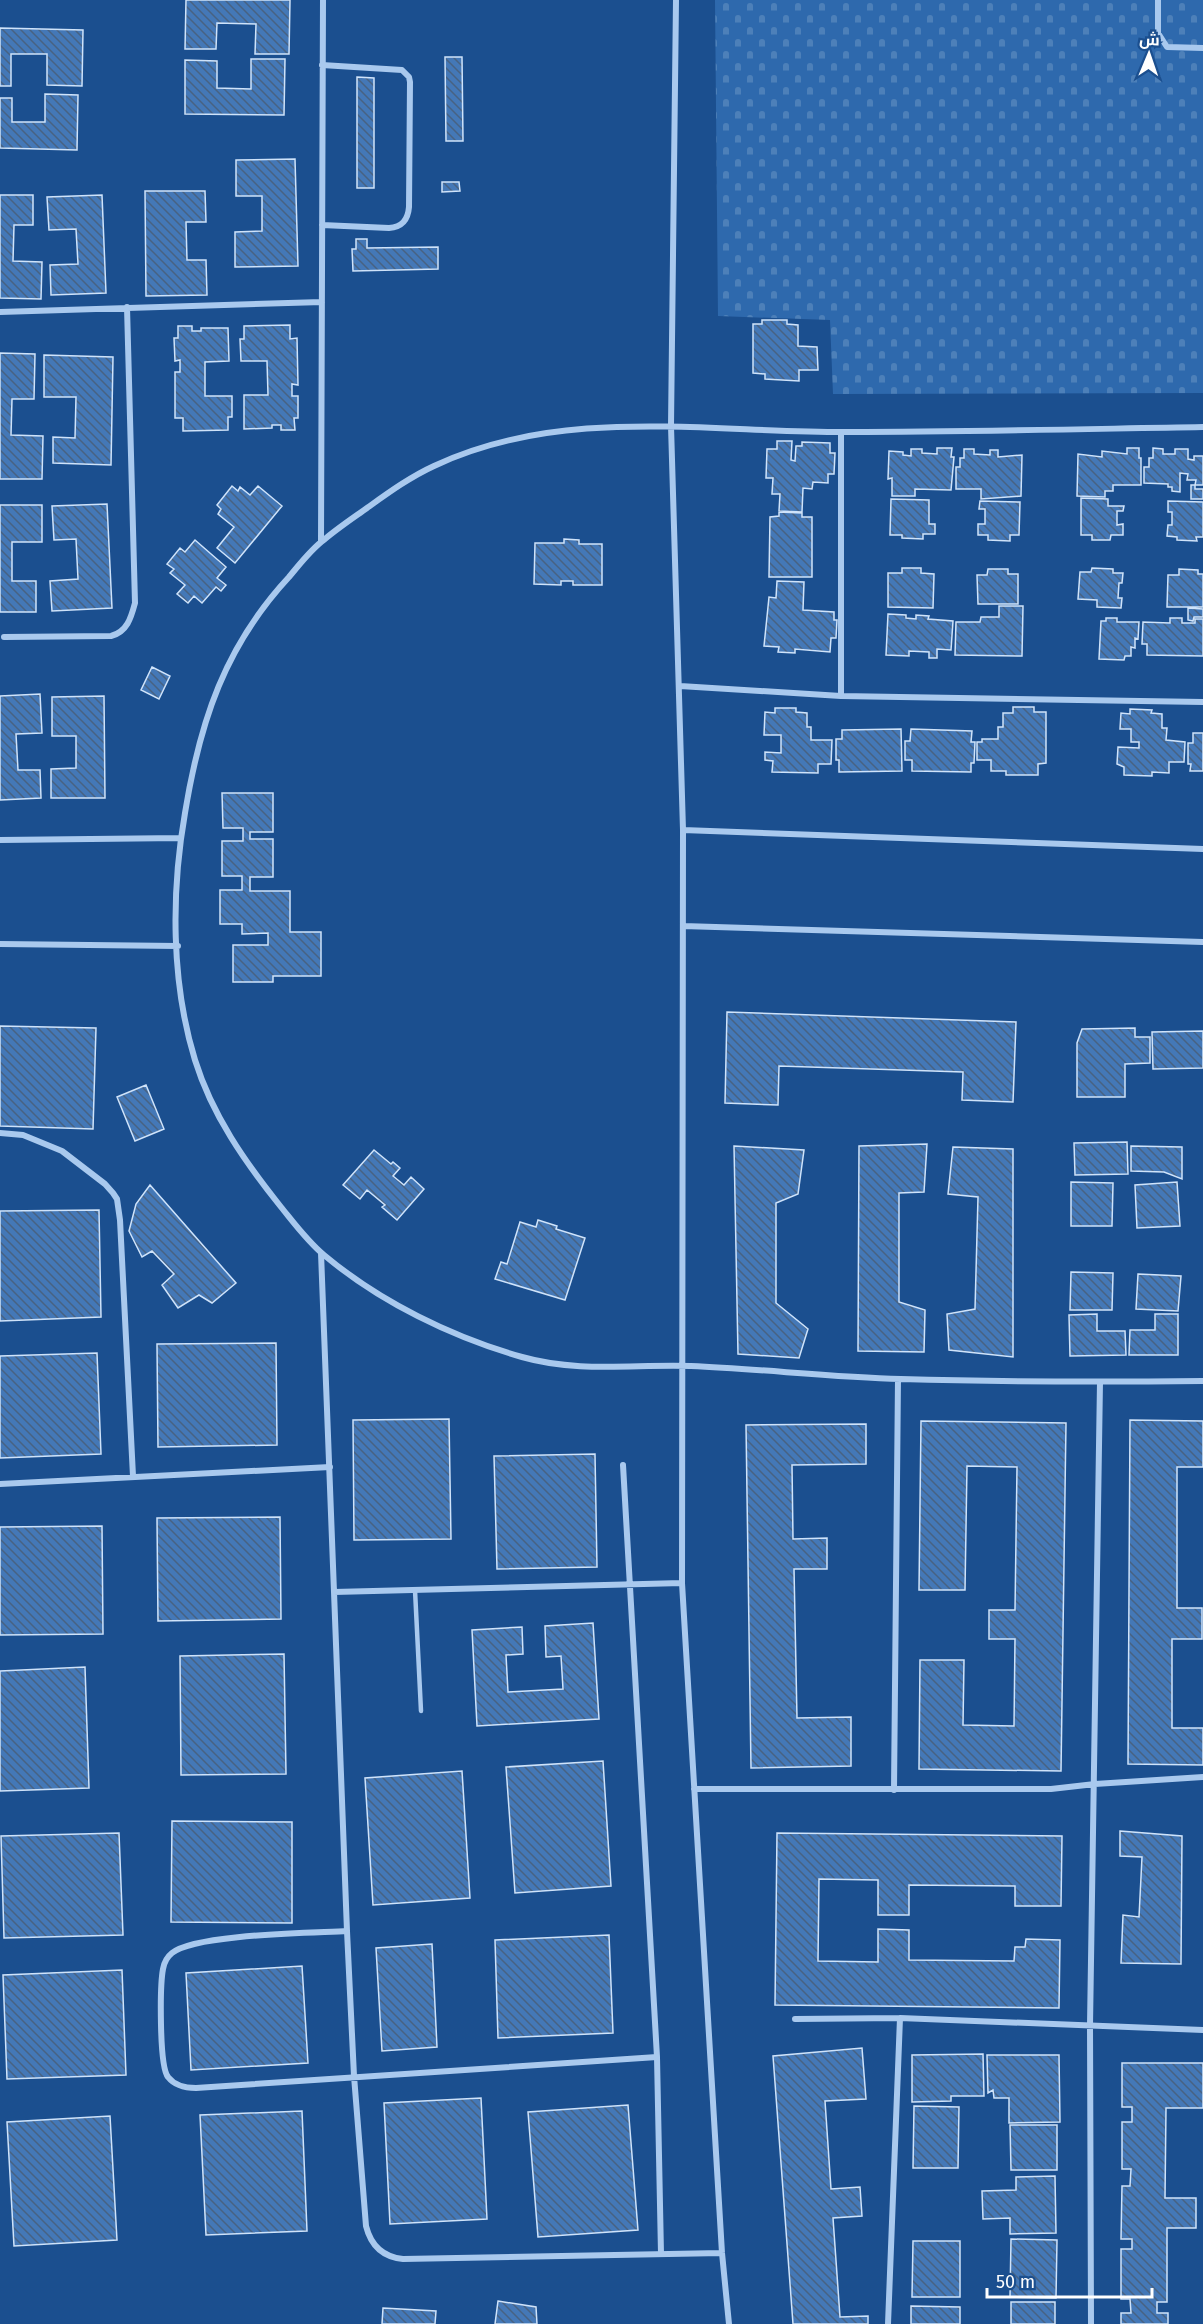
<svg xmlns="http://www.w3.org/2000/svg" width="1203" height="2324" font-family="'Fira Sans',Cairo,sans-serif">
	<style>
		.cemetery { fill: url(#cemetery-stones) }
		.building { fill: url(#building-back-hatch); stroke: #cfe3fa; stroke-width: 1.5 }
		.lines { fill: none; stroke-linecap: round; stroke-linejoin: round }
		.service { stroke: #a9c9ee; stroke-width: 4.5 }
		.minor { stroke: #a9c9ee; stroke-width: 6 }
	</style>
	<defs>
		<pattern id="cemetery-stones" width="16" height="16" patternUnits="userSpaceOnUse" patternTransform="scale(1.5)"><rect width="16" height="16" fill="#2e69ad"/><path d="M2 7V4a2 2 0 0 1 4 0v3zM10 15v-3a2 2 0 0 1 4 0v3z" fill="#4d80b9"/></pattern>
		<pattern id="building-back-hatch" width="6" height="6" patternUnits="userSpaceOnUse" patternTransform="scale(1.5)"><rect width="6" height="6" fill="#4478b7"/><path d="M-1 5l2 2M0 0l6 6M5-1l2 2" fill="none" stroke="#486282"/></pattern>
	</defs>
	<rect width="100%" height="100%" fill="#1b4f8f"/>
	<path class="cemetery" d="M715 0H1203V393L833 394 830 320 718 316Z"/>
	<path class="building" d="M186 0H290L289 54H255L256 24 217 23 216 49H185Z
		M0 28 83 30 82 86 47 85V54H11V86H0Z
		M445 57H462L463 141H446Z
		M251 59H285L284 115 185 114V60L217 61V88L251 89Z
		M357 77 374 78V188H357Z
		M45 94 78 95 77 150 0 148V98H12V122H45Z
		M295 159 298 266 235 267V232L262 231V196H236V160Z
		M442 182H459L460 191 442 192Z
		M145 191H205L206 222H186L187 260H206L207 295 146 296Z
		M0 195H33V225H14L13 261 42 262 41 299 0 298Z
		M102 195 106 293 51 295 50 265 78 264 76 229 49 230 47 197Z
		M356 239H367V248L438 247V269L353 271 352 249H356Z
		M762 320H787V324L798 325V346L817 347 818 370H799V381L765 379V374L753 373V324H762Z
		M290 325V339L297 338 298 385 292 384V396H298V418H294L295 430H281V425H272V428L244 429V395H268L267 361H241L240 339H244V326Z
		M178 326H192V331H201V328H228L229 361 205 362V396H232V417H228V430L183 431V418H175V372H180V360L175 361 174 338H178Z
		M0 353 35 354 34 399H12L11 435 43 436 42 479H0Z
		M44 355 113 357 111 465 53 463V437L75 438 76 397H44Z
		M777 441H792L791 460 795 461 796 446H802V442L830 443V453H835L834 474H828V483L813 482 812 489 803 488 802 512 779 511 780 494H772L773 478H766L767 449H777Z
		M937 448H952L951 457H954L951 490 915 489V496H892V478L888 479 889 451 903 452V455L911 456V449H922V453L937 454Z
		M1127 448H1139V458H1141V485H1113V491H1105V497L1077 496 1078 454 1102 457V451L1127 454Z
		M1153 448 1163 449V454H1175V449H1188V459L1194 460V456H1203V485H1195L1196 480H1187L1188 474 1180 473V492L1172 491V487H1168V484L1144 483V467H1149V458H1153Z
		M964 449H974V454L990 455V450H998V457L1022 455 1021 496 981 499V489H956V467H960V458H964Z
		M1191 485H1195V489H1203V499H1191Z
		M232 486 238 491 240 487 250 495 258 486 282 506 235 563 217 548 234 527 218 514 221 509 217 505Z
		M1081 498 1108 499V506H1124L1123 511H1117V525L1123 524V535H1111L1110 540H1092V535H1081Z
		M891 499 929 500V524H935V534H923V539L902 538V535H890Z
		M980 501 1020 502 1019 535H1010V541L988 540V535H978V524H985V509H979Z
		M1168 501 1203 502V537H1196L1197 541 1177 540V537L1167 536 1168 525H1172V512H1168Z
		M107 504 112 608 52 611 50 581 78 579 76 539 54 540 52 506Z
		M0 505H42V542H12V581H36V612H0Z
		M779 512 802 513V517H812V577H769L770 517 779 516Z
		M564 539 579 540V544H602V585H573V581H561V585L534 584 535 543H564Z
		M195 540 226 567 217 578 226 585 221 591 216 587 202 603 194 596 188 603 177 594 185 585 170 573 174 569 167 564 180 548 185 552Z
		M902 568H921V573L934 574 933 608 888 607V573H902Z
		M1092 568 1113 569V573H1123L1122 583H1119L1118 598H1122L1121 608 1097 607V600L1078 599 1080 572H1091Z
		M988 569H1008V574H1018V604H978L977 575H987Z
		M1179 569 1198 570V574H1203V607H1167L1168 575H1179Z
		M777 581 804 582 803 610 834 612V620H837L836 638H831L830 652 795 649V653L778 652 779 647 764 646 769 597 776 598Z
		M999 606H1023L1022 656 955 655 956 622H980L981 617H999Z
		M1188 608 1203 609V617H1194L1193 621 1188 620Z
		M888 614 906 615V618L916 619V615L929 616 928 619 953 621 951 650 937 649V658H929V652L909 651V656L886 655Z
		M1106 618H1117V622H1139L1138 639 1135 638V648L1131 647V656H1125L1124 660 1099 659 1101 621H1106Z
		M1170 618H1182V623H1195V619H1203V656L1147 655V644H1142L1143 622 1170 623Z
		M152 667 170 676 159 699 141 690Z
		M40 694 42 733 16 734 18 770H40L41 798 0 800V696Z
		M104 696 105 798H51V769L76 768V736H52V697Z
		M1013 707H1034V712H1046V763L1038 764V775H1006V771H991V760H977V742H982V739H998V727H1003V713H1013Z
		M775 708H796V712L807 713V727H811V740H832L831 764H818V773L772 772 773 761 765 760V752L781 753V735H764L765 712 775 713Z
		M1130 709 1152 710 1151 713 1162 714V728H1167L1166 740 1185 742 1184 762H1169V773L1152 772V776L1124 775V767L1117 764 1118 747 1139 748V742H1131V729H1120L1121 713 1130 714Z
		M901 729 902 771 839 772V760H836V739H842V730Z
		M911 729 972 731 971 742H975L974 763H971V772L912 771V760H905V741H910Z
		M1193 733H1203V771H1190L1191 764H1188V743H1193Z
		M222 793H273V832H250V839H273V877H250V891H290V932H321V976H273V982H233V945H268V933L242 934V924H220V890H242V876H222V841H243V828H223Z
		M727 1012 1016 1022 1013 1102 962 1100 963 1072 779 1066 778 1105 725 1103Z
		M0 1026 96 1028 93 1129 0 1126Z
		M1135 1028V1037H1150V1063L1125 1064V1097H1077V1043L1082 1029Z
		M1203 1031V1068L1153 1069 1152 1032Z
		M146 1085 164 1129 135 1141 117 1097Z
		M1127 1142 1128 1174 1075 1175 1074 1143Z
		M927 1144 924 1192 899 1193V1302L925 1310 924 1352 858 1351 859 1146Z
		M734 1146 804 1150 798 1194 776 1203V1303L808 1329 799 1358 738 1354Z
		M1131 1146 1182 1147V1179L1164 1172 1131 1171Z
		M953 1147 1013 1149V1357L949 1350 947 1314 975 1309 978 1197 948 1194Z
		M374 1150 391 1164 393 1162 400 1168 393 1176 404 1185 411 1177 424 1189 397 1220 382 1207 385 1205 367 1190 360 1199 343 1185Z
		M1071 1182 1113 1183 1112 1226H1071Z
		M1177 1182 1180 1226 1137 1228 1135 1185Z
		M150 1185 236 1283 212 1303 199 1295 178 1308 162 1285 174 1274 152 1251 142 1257 129 1231 136 1204Z
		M99 1210 101 1317 0 1321V1211Z
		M538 1220 557 1226 556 1229 585 1238 565 1300 495 1279 501 1262 507 1264 520 1222 536 1227Z
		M1071 1272 1113 1273 1112 1310H1070Z
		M1138 1274 1181 1276 1178 1311 1136 1309Z
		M1097 1314V1331H1125L1126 1355 1070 1356 1069 1315Z
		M1155 1314H1178V1355H1129L1130 1330H1155Z
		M276 1343 277 1445 158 1447 157 1344Z
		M97 1353 101 1454 0 1458V1356Z
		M449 1419 451 1539 354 1540 353 1420Z
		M1130 1420 1203 1421V1467H1177V1608H1202V1639H1172V1728H1203V1765L1128 1764Z
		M921 1421 1066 1423 1061 1771 919 1769 920 1660H964L963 1725 1014 1726 1015 1639H989V1610H1015L1017 1467 967 1466 965 1590H919Z
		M866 1424V1464L792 1465 793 1539 827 1538V1569H794L797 1718 851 1717V1766L751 1768 746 1425Z
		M595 1454 597 1567 497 1569 494 1456Z
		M280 1517 281 1619 158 1621 157 1518Z
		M102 1526 103 1634 0 1635V1527Z
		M593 1623 599 1719 477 1726 472 1630 522 1627 523 1654 506 1655 508 1692 563 1689 561 1656 546 1657 545 1626Z
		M284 1654 286 1774 181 1775 180 1656Z
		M85 1667 89 1788 0 1791V1671Z
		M603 1761 611 1886 515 1893 506 1767Z
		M462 1771 470 1898 373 1905 365 1778Z
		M172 1821 292 1822V1923L171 1922Z
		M1120 1831 1182 1836 1181 1964 1121 1963 1123 1915 1139 1917 1142 1857 1120 1856Z
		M119 1833 123 1935 4 1938 1 1836Z
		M777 1833 1062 1836 1061 1906H1015V1886L909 1885V1915H878V1880L819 1879 818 1961 878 1962V1929L909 1930V1960L1014 1961 1015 1947H1025L1026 1939 1060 1940 1059 2008 775 2005Z
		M609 1935 613 2033 498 2038 495 1940Z
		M432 1944 437 2047 382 2051 376 1948Z
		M302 1966 308 2063 191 2070 186 1973Z
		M122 1970 126 2075 7 2079 3 1975Z
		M862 2048 866 2099 825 2101 831 2189 860 2187 862 2216 833 2218 840 2317 868 2316V2324H793L773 2056Z
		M983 2054 984 2096H951V2101L912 2102V2055Z
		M987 2055H1059L1060 2122 1009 2123V2098H994L993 2090 988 2093Z
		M1122 2063H1203V2108H1166L1165 2198H1196V2228H1167V2302H1157V2313H1168V2324H1121V2313H1131L1130 2299H1121V2249H1132V2239H1121L1122 2186H1130L1131 2169H1122V2122H1132V2107H1122Z
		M481 2098 487 2219 390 2224 384 2103Z
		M628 2105 638 2230 538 2237 528 2112Z
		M914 2106 959 2107 958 2168H913Z
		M302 2111 307 2231 206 2235 200 2115Z
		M110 2116 117 2240 14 2246 7 2122Z
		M1010 2125H1057V2170H1011Z
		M1055 2176 1056 2233 1010 2234V2218L983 2219 982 2191 1016 2190V2177Z
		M1011 2239 1057 2240 1056 2298 1010 2297Z
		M913 2241H960V2297H912Z
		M498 2301 536 2307 537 2324H495Z
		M1011 2302H1055V2324H1011Z
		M911 2306 960 2307V2324H911Z
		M383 2308 436 2311 435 2324H382Z"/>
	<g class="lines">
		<path class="service" d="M415 1590 421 1711"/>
		<path class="minor" d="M676 0 671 426 683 830 682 1583 722 2253 729 2324
			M1158 0V33L1167 47 1203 48
			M322 225 389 228C402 227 408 220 409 207L410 82 409 77 402 70 322 65
			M0 312 322 302
			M1203 427C1085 429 967 432 849 432 711 433 563 405 434 466 410 477 388 493 367 508 353 518 338 528 325 539 311 549 300 564 289 577 225 646 200 721 185 813 171 893 171 982 195 1060 212 1115 245 1162 281 1207 294 1223 308 1242 324 1255 380 1302 452 1337 522 1357 578 1373 634 1364 691 1366 761 1369 831 1377 901 1379 1002 1382 1102 1382 1203 1381
			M321 541 323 0
			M4 637 111 636C127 632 131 618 135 603L127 307
			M680 686 841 696 1203 702
			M841 696V433
			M683 830 1203 849
			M0 840 181 838
			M683 926 1203 942
			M0 944 178 946
			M0 1133 23 1135 62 1151 105 1184 113 1193 117 1199 120 1220 133 1476
			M321 1253 347 1931 354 2076 366 2226C371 2246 383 2257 403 2259L722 2253
			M623 1465 657 2057 661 2254
			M0 1484 330 1467
			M334 1592 682 1583
			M694 1789H1051L1095 1784 1203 1777
			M894 1790 898 1379
			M347 1931C312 1933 195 1934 172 1953 167 1957 164 1963 163 1969 160 1985 159 2066 168 2077 175 2086 185 2088 196 2088L657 2057
			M795 2019 900 2018 1203 2030
			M888 2324 900 2018
			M1091 2324 1090 2025 1100 1382"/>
	</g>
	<g transform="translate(1149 54) rotate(2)" stroke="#1b4f8f" stroke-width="4.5" paint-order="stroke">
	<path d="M0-4.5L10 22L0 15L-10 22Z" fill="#ffffff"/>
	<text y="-9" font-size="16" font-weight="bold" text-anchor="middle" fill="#ffffff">ش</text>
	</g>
	<path d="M987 2288v9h165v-9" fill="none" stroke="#ffffff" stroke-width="3"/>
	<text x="996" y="2288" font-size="18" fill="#ffffff" stroke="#1b4f8f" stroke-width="4.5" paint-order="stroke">50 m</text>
</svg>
